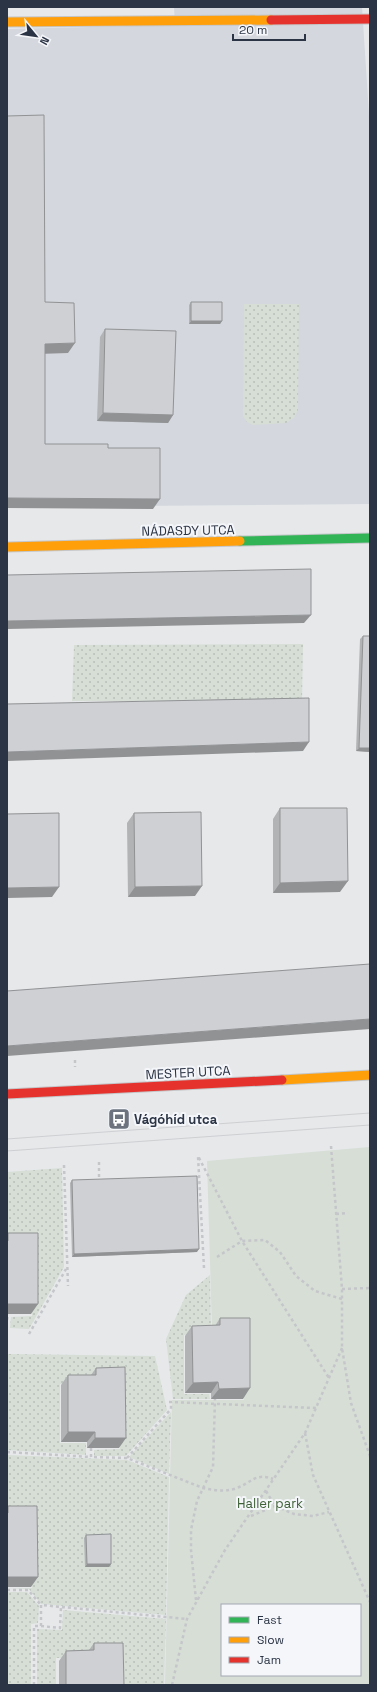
<svg xmlns="http://www.w3.org/2000/svg" width="377" height="1692" font-family="'Space Grotesk',sans-serif">
	<style>
		.built { fill: #d4d7dd }
		.grass { fill: url(#grass-dots) }
		.park { fill: #d6ded6; fill-rule: evenodd }
		.lines { fill: none; stroke-linecap: round; stroke-linejoin: round }
		.fast-casing { stroke: #c4c6c8; stroke-width: 11 }
		.slow-casing { stroke: #c4c6c8; stroke-width: 11 }
		.jam-casing { stroke: #c4c6c8; stroke-width: 11 }
		.path { stroke: #c5c6ca; stroke-width: 2.5; stroke-dasharray: 3 3; stroke-linecap: butt }
		.fast { stroke: #30b455; stroke-width: 9 }
		.slow { stroke: #ff9f0a; stroke-width: 9 }
		.jam { stroke: #e5322d; stroke-width: 9 }
		.tram { stroke: #cecfd2; stroke-width: 1 }
		.wall { fill: #b1b3b5 }
		.shaded-wall { fill: #909294 }
		.building { fill: #ced0d3; stroke: #909294 }
		.labels { text-anchor: middle; stroke-width: 4; stroke-linejoin: round; paint-order: stroke }
		.street-label { font-size: 13px; fill: #2b3445; stroke: #f4f6f9 }
		.poi-label { font-size: 13px; font-weight: bold; fill: #2b3445; stroke: #f4f6f9; text-anchor: start }
		.park-label { font-size: 13px; fill: #3f6138; stroke: #f4f6f9 }
	</style>
	<defs>
		<pattern id="grass-dots" width="8" height="8" patternUnits="userSpaceOnUse"><rect width="8" height="8" fill="#d6ded6"/><path d="M2 2h.1M6 6h.1" fill="none" stroke="#b8bfb9" stroke-width="1.8" stroke-linecap="round"/></pattern>
	</defs>
	<rect width="100%" height="100%" fill="#e6e8ea"/>
	<path class="built" d="M174 7H362L370 130V504L7 507V29L175 25Z"/>
	<path class="grass" d="M244 304H299L298 410 294 418 286 423 253 425 247 422 243 416Z
		M303 644 302 701H72L74 645Z
		M62 1168 64 1267 29 1329 10 1328 11 1317 32 1316V1243H7V1172Z
		M210 1275 211 1334 184 1335V1394H209L210 1399H173L166 1339 186 1295Z
		M7 1354 155 1356 167 1410 126 1456H94V1450L120 1449 119 1377 87 1384H60V1443H86V1455L7 1450Z
		M171 1412 169 1474 129 1457Z
		M7 1455 127 1460 169 1477 166 1615 41 1604 29 1589H7L32 1588V1515H7Z
		M7 1592H27L39 1606 38 1623 31 1624V1685H7Z
		M63 1610 166 1619 164 1685H119L84 1658H56V1685H37V1629L62 1630Z"/>
	<path class="park" d="M370 1147V1685H165L172 1400H244L243 1327 212 1328 207 1161ZM222 1605H360V1675H222Z"/>
	<g class="lines">
		<g class="fast-casing">
			<path id="fast" d="M240 541 370 538"/>
		</g>
		<g class="slow-casing">
			<path id="slow" d="M7 22 271 20
				M7 547 240 541
				M282 1080 370 1075"/>
		</g>
		<g class="jam-casing">
			<path id="jam" d="M271 20 370 19
				M7 1094 282 1080"/>
		</g>
		<path class="path" d="M75 1060V1067
			M331 1146 342 1289V1348L351 1403 370 1456
			M99 1162V1182
			M64 1165 68 1286
			M336 1214 348 1213
			M217 1257 242 1241 265 1240 280 1252 296 1276 315 1291 342 1299
			M204 1268 198 1156 242 1241 329 1378
			M342 1289 370 1288
			M7 1320 8 1314
			M29 1334 66 1269
			M169 1402 316 1408
			M305 1433 313 1475 370 1602
			M91 1448V1457L127 1458 203 1488C213 1490 223 1492 234 1489 251 1484 254 1472 273 1479
			M7 1452 91 1457
			M127 1458 171 1409V1402
			M266 1491 275 1506 294 1514 313 1516 329 1512
			M251 1516 275 1506
			M7 1590H28L41 1605
			M196 1600 191 1550V1530L197 1501 213 1467 215 1399
			M41 1626 60 1628 61 1607
			M34 1685V1626H41V1605L187 1619
			M172 1685 187 1619 225 1550 305 1433 342 1348"/>
		<use href="#fast" class="fast"/>
		<use href="#slow" class="slow"/>
		<use href="#jam" class="jam"/>
		<path class="tram" d="M7 1139 370 1113
			M7 1151 370 1125"/>
	</g>
	<path class="wall" d="M191 302 222 321 220 324H189V305Z
		M105 329 173 415 168 423 97 421 100 337Z
		M363 636 370 752 356 751 360 639Z
		M280 808 340 892 273 893V819Z
		M134 813 195 896 128 897 127 823Z
		M72 1180 197 1252 72 1257 70 1183Z
		M8 1233 31 1314H7V1235Z
		M220 1318 243 1399H211V1393H185V1336L192 1326H215Z
		M96 1368 119 1448H87V1442H61V1385L68 1375H91Z
		M86 1535 111 1564 109 1567H85L84 1538Z
		M94 1643 124 1685H59V1661L66 1651 89 1650Z"/>
	<path class="shaded-wall" d="M191 321H222L220 324H189Z
		M75 343 68 353 38 354 45 344Z
		M103 413 173 415 168 423 97 421Z
		M7 498 160 499 153 509 7 508Z
		M311 615 304 623 7 629V621Z
		M309 742 303 751 7 761V752Z
		M359 748H370V752L356 751Z
		M348 881 340 892 273 893 280 883Z
		M202 886 195 896 128 897 135 887Z
		M59 887 52 897 7 898V888Z
		M370 1019V1029L7 1056V1046Z
		M199 1249 197 1252 72 1257 74 1254Z
		M7 1304H38L31 1314H7Z
		M218 1382 211 1393H185L193 1383Z
		M250 1388 243 1399H211L219 1389Z
		M68 1432H95L87 1442H61Z
		M95 1438H126L119 1448H87Z
		M87 1564H111L109 1567H85Z
		M7 1577H38L31 1587H7Z"/>
	<path class="building" d="M44 115 45 302 74 303 75 343 45 344V444H108V448H160V499L7 498V116Z
		M191 302H222V321H191Z
		M105 329 176 331 173 415 103 413Z
		M311 569V615L7 621V575Z
		M363 636H370V748H359Z
		M309 698V742L7 752V704Z
		M280 808H347L348 881 280 883Z
		M201 812 202 886 135 887 134 813Z
		M59 813V887L7 888V814Z
		M370 964V1019L7 1046V991Z
		M197 1176 199 1249 74 1254 72 1180Z
		M8 1233H38V1304H7V1241H8Z
		M220 1318H250V1388L219 1389 218 1382 193 1383 192 1326 220 1325Z
		M125 1367 126 1438H95V1432H68V1375H96V1368Z
		M8 1506H37L38 1577H7V1513H8Z
		M111 1534V1564H87L86 1535Z
		M94 1643H123L124 1685H66V1651L94 1650Z"/>
	<defs>
		<g id="bus-square" transform="scale(1.15)"><rect x="-9" y="-9" width="18" height="18" rx="4" fill="#6c737f" stroke="#f4f6f9"/><path d="M-5-6H5V4H4V6H2V4H-2V6H-4V4H-5ZM-3.5-4V0h7V-4ZM-3.5 1.2v1.5H-2V1.2ZM2 1.2v1.5H3.5V1.2Z" fill="#fff"/></g>
	</defs>
	<g fill-rule="evenodd">
		<use href="#bus-square" x="119" y="1119"/>
	</g>
	<g class="labels">
		<g class="street-label">
			<text transform="translate(188 530) rotate(-1)" y="5">NÁDASDY UTCA</text>
			<text transform="translate(188 1072) rotate(-3)" y="5">MESTER UTCA</text>
		</g>
		<g class="poi-label">
			<text x="134" y="1124">Vágóhíd utca</text>
		</g>
		<g class="park-label">
			<text x="270" y="1508">Haller park</text>
		</g>
	</g>
	<rect width="377" height="1692" fill="none" stroke="#2b3445" stroke-width="16"/>
	<rect x="221" y="1604" width="140" height="72" fill="#f4f6f9" stroke="#a4a8b1"/>
	<rect x="229" y="1617" width="20" height="6" fill="#30b455" stroke="#a4a8b1"/>
	<text x="257" y="1624" font-size="12" fill="#2b3445">Fast</text>
	<rect x="229" y="1637" width="20" height="6" fill="#ff9f0a" stroke="#a4a8b1"/>
	<text x="257" y="1644" font-size="12" fill="#2b3445">Slow</text>
	<rect x="229" y="1657" width="20" height="6" fill="#e5322d" stroke="#a4a8b1"/>
	<text x="257" y="1664" font-size="12" fill="#2b3445">Jam</text>
	<g transform="translate(36 36) rotate(119)" stroke="#f4f6f9" stroke-width="3" paint-order="stroke">
	<path d="M0-3L7 15L0 10L-7 15Z" fill="#2b3445"/>
	<text y="-6" font-size="11" font-weight="bold" text-anchor="middle" fill="#2b3445">N</text>
	</g>
	<path d="M233 34v6h72v-6" fill="none" stroke="#2b3445" stroke-width="2"/>
	<text x="239" y="34" font-size="12" fill="#2b3445" stroke="#f4f6f9" stroke-width="3" paint-order="stroke">20 m</text>
</svg>
